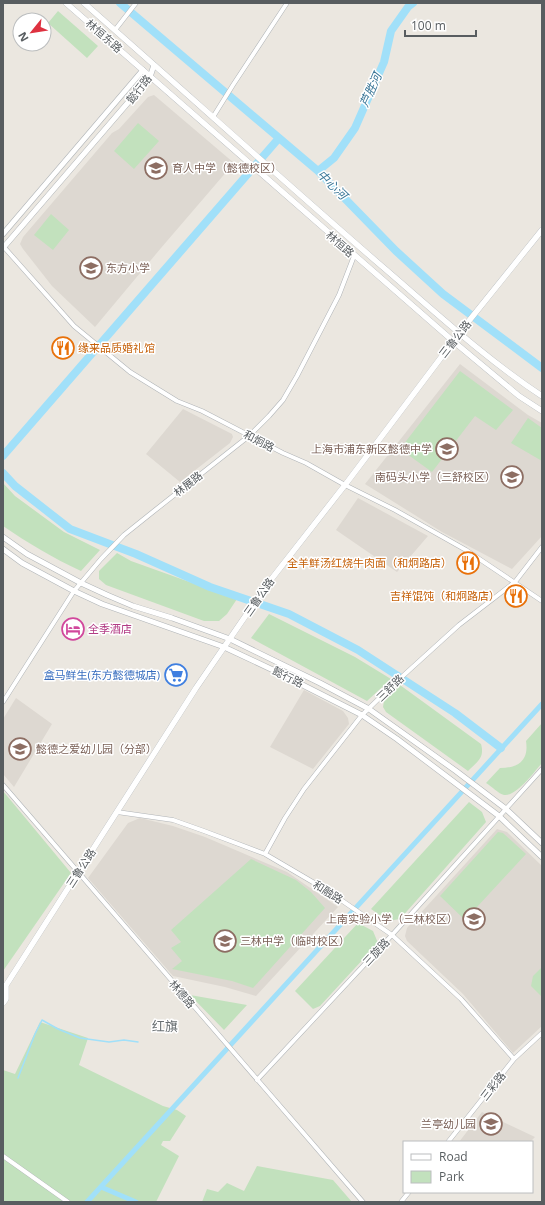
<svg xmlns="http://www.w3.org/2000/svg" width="545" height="1205" font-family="'Open Sans','Noto Sans SC',sans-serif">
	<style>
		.education { fill: #ddd8d1 }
		.green { fill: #c2e1bd }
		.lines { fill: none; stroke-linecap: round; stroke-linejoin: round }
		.stream { stroke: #a1e0f9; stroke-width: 1.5 }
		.canal { stroke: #a1e0f9; stroke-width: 5 }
		.river { stroke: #a1e0f9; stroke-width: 8 }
		.minor-casing { stroke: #b0b4b7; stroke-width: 5 }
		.tertiary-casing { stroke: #b0b4b7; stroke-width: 6 }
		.secondary-casing { stroke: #b1b6ba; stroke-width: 6 }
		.minor { stroke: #fff; stroke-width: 4 }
		.tertiary { stroke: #fff; stroke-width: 5 }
		.secondary { stroke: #fff; stroke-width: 5.5 }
		.labels { text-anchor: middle; stroke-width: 3; stroke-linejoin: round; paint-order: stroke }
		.street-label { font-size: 11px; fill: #585d60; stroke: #fff }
		.education-label { font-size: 11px; fill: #785e54; stroke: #fff; text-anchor: start }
		.food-label { font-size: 11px; fill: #c56008; stroke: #fff; text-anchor: end }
		.hotel-label { font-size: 11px; fill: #b23c85; stroke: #fff; text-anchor: start }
		.shop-label { font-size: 11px; fill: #366cbe; stroke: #fff; text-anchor: end }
		.water-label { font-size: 12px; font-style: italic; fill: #3b7798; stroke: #fff }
		.quarter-label { font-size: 13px; fill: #696f72; stroke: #fff }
	</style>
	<rect width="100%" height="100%" fill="#ebe7e0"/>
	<path class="education" d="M154 95 234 163 161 248 95 327 52 286 23 249 20 244 23 237 112 133 119 129 148 97Z
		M460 364 528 415 542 423V536L512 569 442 532 365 484Z
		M183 409 232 434 233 437 230 443 180 482 146 454Z
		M358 498 428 536 397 572 336 530Z
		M304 690 343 711 348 718 349 724 313 769 270 747Z
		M16 698 52 724 14 787 3 774V719Z
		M140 818 173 826 205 837 287 872 338 907 256 996 225 987 173 976 88 878 128 823Z
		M497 829 507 832 542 866V1026L513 1053 463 994 407 941 405 936 407 928Z
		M482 1112 535 1137 530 1142H459Z"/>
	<path class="green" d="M58 11 98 46 87 58 48 23Z
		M138 123 159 141 134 169 114 151Z
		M51 214 69 230 53 250 34 235Z
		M460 371 513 410 496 430 475 416 432 472 400 449Z
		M528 418 542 428V461L511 443Z
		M3 483 15 496 64 532 100 550 81 571C53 558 28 543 3 526Z
		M117 553 131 561 237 599 227 614 219 621H204L106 585 99 579V571Z
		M269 614 355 657 391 679 367 701 251 638Z
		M400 685 481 744C485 758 477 762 468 771L386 712 383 707 384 701Z
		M542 723V763C535 771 516 797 504 795 499 794 491 786 486 783L500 768C519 768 529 760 526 741Z
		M3 791 71 873 3 971Z
		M469 802 482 812 486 822 400 919 388 921 371 909Z
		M498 832 503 833 526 854 465 920 440 896Z
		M251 859 296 880 311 892 325 908 253 988 232 981 172 969 182 961 171 948 181 942 171 930Z
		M358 923 373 931 378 943 320 1006 313 1009 295 991Z
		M542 967V997L531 986 533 976Z
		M190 995 247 1005 224 1030Z
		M40 1022 88 1038 79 1065 163 1106 177 1110 186 1116 170 1141H163L161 1145 179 1156 156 1202H3V1070L15 1074Z
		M257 1166 333 1180 352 1202H202L207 1189 218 1192 227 1183 244 1191Z"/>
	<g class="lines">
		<path class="stream" d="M18 1078 35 1034 42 1020 58 1029 80 1038 109 1042 124 1040 138 1042"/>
		<path class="canal" d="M101 1187 136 1202
			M87 1202 542 704"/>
		<path class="river" d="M120 3 318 171 396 251 443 294 542 368
			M318 171 334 158 355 128 384 62 391 31 408 7 413 3
			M3 456 279 138
			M3 473 15 486 70 529 136 554 210 587 289 614 358 650 455 713 501 748"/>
		<g class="minor-casing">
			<path id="minor" d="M115 30 136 3
				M213 117 233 85 287 3
				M3 246 74 326 130 372 177 401 202 411 283 453 306 463 345 485 395 510 466 550 542 601
				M3 702 74 591 101 559 124 535 154 511 249 436 269 416 283 400 297 376 339 295 354 256
				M3 785 363 1202
				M117 812 173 820 204 831 265 854 328 891 392 935 461 999 514 1059
				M265 854 285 818 304 789 362 715 394 684 459 625 515 582 542 547
				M257 1080 392 935 542 769
				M448 1142 514 1059 542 1033
				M3 1156 68 1202
				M401 1202 409 1192"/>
		</g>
		<g class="tertiary-casing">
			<path id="tertiary" d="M3 234 143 70
				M3 248 150 77 154 65
				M3 537 27 554 81 583 107 595 133 606 172 618 230 639 320 683 369 709 456 771 506 809 542 843
				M3 549 22 563 74 591 102 604 224 647 273 670 362 715 397 739 499 816 542 857"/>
		</g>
		<g class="secondary-casing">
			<path id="secondary" d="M66 3 453 341 519 396 542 411
				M84 3C182 89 279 177 377 262 431 308 483 357 542 396
				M3 990 196 688 266 586 345 485 464 327 542 230
				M3 1003 6 999V985"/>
		</g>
		<use href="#minor" class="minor"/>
		<use href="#tertiary" class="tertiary"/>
		<use href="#secondary" class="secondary"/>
	</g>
	<defs>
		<g id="school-ring" transform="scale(1.15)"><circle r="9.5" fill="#fff" stroke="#8d6e63" stroke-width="1.5"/><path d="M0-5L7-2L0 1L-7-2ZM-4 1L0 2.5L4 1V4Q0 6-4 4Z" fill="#8d6e63"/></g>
		<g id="restaurant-ring" transform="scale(1.15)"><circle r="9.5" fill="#fff" stroke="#e8710a" stroke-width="1.5"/><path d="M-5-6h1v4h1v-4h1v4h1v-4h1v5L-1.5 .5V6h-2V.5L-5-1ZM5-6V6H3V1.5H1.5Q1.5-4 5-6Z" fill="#e8710a"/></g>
		<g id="hotel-ring" transform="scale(1.15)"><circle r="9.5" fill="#fff" stroke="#d1479c" stroke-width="1.5"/><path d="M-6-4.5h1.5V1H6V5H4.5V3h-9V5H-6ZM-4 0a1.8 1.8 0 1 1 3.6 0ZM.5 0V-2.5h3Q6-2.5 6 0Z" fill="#d1479c"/></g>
		<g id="supermarket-ring" transform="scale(1.15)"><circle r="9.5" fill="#fff" stroke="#3f7fe0" stroke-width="1.5"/><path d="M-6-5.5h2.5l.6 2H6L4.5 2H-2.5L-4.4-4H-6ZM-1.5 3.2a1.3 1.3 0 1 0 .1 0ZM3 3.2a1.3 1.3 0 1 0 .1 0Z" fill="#3f7fe0"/></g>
	</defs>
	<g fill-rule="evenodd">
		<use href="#school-ring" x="156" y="168"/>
		<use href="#school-ring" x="91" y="268"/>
		<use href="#restaurant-ring" x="63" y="348"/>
		<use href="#school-ring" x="447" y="449"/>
		<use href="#school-ring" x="512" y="477"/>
		<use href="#restaurant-ring" x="468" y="563"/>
		<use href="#restaurant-ring" x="516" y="596"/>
		<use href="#hotel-ring" x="73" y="629"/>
		<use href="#supermarket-ring" x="176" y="675"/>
		<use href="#school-ring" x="20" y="749"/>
		<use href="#school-ring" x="474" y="919"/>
		<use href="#school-ring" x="225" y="941"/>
		<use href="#school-ring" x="491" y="1124"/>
	</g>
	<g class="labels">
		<g class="street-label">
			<text transform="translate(104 36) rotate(41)" y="4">林恒东路</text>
			<text transform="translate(139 89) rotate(-52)" y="4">懿行路</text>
			<text transform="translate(340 244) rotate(41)" y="4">林恒路</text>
			<text transform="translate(455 339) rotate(-52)" y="4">三鲁公路</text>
			<text transform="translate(259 441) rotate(27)" y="4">和炯路</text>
			<text transform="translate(188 484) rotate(-38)" y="4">林展路</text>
			<text transform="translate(259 597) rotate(-55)" y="4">三鲁公路</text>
			<text transform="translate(288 677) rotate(26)" y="4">懿行路</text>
			<text transform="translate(390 688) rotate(-44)" y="4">三舒路</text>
			<text transform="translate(81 868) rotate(-57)" y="4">三鲁公路</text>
			<text transform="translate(328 892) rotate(32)" y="4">和融路</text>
			<text transform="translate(376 952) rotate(-47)" y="4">三旋路</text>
			<text transform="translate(182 994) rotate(49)" y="4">林德路</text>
			<text transform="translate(493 1086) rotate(-52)" y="4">三彩路</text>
		</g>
		<g class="education-label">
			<text x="172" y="172">育人中学（懿德校区）</text>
			<text x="106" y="272">东方小学</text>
			<text x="432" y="453" text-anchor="end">上海市浦东新区懿德中学</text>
			<text x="496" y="481" text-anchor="end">南码头小学（三舒校区）</text>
			<text x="36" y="753">懿德之爱幼儿园（分部）</text>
			<text x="458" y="923" text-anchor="end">上南实验小学（三林校区）</text>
			<text x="240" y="945">三林中学（临时校区）</text>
			<text x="476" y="1128" text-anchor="end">兰亭幼儿园</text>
		</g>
		<g class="food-label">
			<text x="78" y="352" text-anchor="start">缘来品质婚礼馆</text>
			<text x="452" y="567">全羊鲜汤红烧牛肉面（和炯路店）</text>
			<text x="500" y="600">吉祥馄饨（和炯路店）</text>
		</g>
		<g class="hotel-label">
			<text x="88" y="633">全季酒店</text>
		</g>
		<g class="shop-label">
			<text x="160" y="679">盒马鲜生(东方懿德城店)</text>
		</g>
		<g class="water-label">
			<text transform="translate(371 90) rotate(-66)" y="4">芦胜河</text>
			<text transform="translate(332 185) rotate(44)" y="4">中心河</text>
		</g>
		<g class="quarter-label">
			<text x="165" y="1031">红旗</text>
		</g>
	</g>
	<rect width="545" height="1205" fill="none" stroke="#585d60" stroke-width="8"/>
	<rect x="403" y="1141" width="130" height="52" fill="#ffffff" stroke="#bcbebf"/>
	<rect x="411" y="1154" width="20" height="6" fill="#ffffff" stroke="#bcbebf"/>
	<text x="439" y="1161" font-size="12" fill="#585d60">Road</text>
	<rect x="411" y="1171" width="20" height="12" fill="#c2e1bd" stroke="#bcbebf"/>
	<text x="439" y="1181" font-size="12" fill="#585d60">Park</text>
	<g transform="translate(32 32) rotate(240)"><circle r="19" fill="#ffffff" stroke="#bcbebf"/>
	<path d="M0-3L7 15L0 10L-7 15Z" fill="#de3240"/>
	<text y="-6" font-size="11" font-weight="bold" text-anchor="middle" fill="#585d60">N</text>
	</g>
	<path d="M405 30v6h71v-6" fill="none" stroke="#585d60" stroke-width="2"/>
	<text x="411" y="30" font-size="12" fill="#585d60" stroke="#ffffff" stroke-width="3" paint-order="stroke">100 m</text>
</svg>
